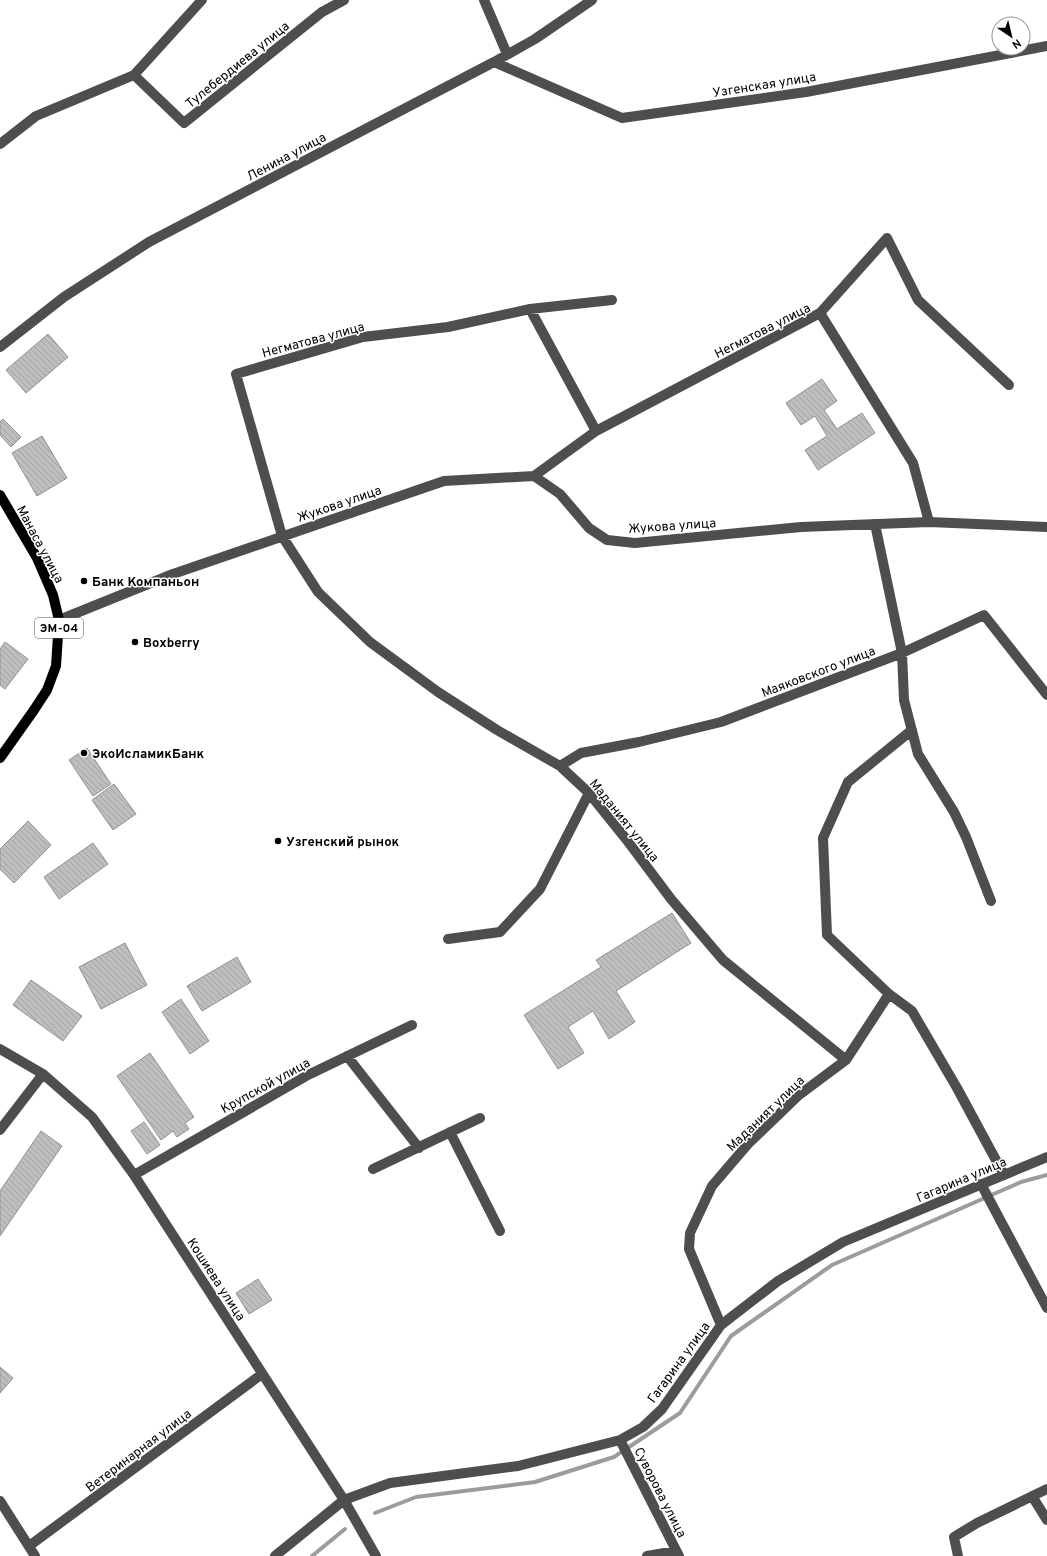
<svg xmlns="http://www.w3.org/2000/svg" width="1047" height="1556" font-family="Overpass,sans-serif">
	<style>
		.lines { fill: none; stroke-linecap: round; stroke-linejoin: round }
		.stream { stroke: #9c9c9c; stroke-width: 4 }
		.building { fill: url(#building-back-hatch); stroke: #929292 }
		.minor { stroke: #4e4e4e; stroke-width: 10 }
		.major { stroke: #000; stroke-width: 10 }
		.poi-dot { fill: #000; stroke: #fff; stroke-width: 1.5 }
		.labels { text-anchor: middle; stroke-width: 3; stroke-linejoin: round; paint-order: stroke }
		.shield { fill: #fff; stroke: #4c4c4c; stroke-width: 1 }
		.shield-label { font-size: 12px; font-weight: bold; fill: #000 }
		.street-label { font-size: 13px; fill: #000; stroke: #fff }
		.poi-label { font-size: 13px; font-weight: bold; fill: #000; stroke: #fff; text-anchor: start }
	</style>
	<defs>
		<pattern id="building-back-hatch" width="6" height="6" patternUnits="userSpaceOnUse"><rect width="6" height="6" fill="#bebebe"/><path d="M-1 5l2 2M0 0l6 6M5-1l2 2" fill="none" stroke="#a2a2a2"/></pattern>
	</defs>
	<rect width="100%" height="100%" fill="#fff"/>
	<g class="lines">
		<path class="stream" d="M375 1513 416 1497 535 1482 614 1457 680 1413 731 1336 832 1265 1021 1182 1047 1175
			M312 1556 345 1529"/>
	</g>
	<path class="building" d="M48 334 68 357 26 393 6 370Z
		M822 379 837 401 824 410 837 429 862 413 875 433 818 470 805 450 827 436 815 416 801 425 786 403Z
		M3 419 21 437 11 447 0 435V422Z
		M42 436 67 478 37 496 12 453Z
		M5 642 28 659 5 689 0 685V649Z
		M87 748 111 784 93 796 69 760Z
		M114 784 136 814 113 830 92 800Z
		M28 821 51 845 14 883 0 869V849Z
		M93 843 108 864 59 899 44 877Z
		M672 913 691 943 616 991 635 1022 609 1039 593 1011 568 1027 584 1053 558 1069 524 1015 601 967 596 960Z
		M125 943 147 985 101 1009 79 967Z
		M237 957 251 982 202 1011 187 986Z
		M31 980 82 1016 63 1041 13 1005Z
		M181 999 209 1041 190 1054 162 1012Z
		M150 1053 194 1117 185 1123 189 1129 177 1137 173 1131 161 1140 117 1076Z
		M144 1122 160 1145 147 1154 131 1131Z
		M41 1131 62 1146 0 1236V1191Z
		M258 1279 272 1300 249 1314 236 1293Z
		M0 1367 13 1378 0 1393Z"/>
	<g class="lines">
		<path class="minor" d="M484 0 507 54
			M494 62 622 118 806 92 1047 46
			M134 75 184 123 322 12 344 0
			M0 144 36 116 134 75 202 0
			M612 300 530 309 448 327 363 337 236 374 282 536 318 592 370 642 438 692 497 730 560 766 589 793 626 839 671 899 723 960 846 1060
			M530 309 596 431
			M820 313 887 238 918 300 1009 385
			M0 347 64 297 149 242 494 62 535 39 592 0
			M534 476 596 431 820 313 913 463 929 522
			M875 524 902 653 904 700 918 754 954 812 966 837 991 901
			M59 620 173 574 444 481 534 476 560 494 589 528 607 540 635 543 801 527 929 522 1047 527
			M912 730 848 782 823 838 827 935 889 994 912 1011 957 1088 1004 1175
			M560 766 581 753 639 742 721 722 902 653 984 615 1047 695
			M448 939 500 932 540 889 589 793
			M0 1049 43 1074 92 1117 134 1175 344 1500 376 1556
			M347 1056 419 1148
			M0 1130 43 1074
			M450 1132 500 1231
			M373 1169 480 1118
			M134 1175 308 1075 412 1025
			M981 1184 1047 1308
			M721 1325 689 1249 690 1233 712 1186 748 1144 799 1095 846 1060 889 994
			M620 1440 679 1556
			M1032 1496 1047 1520
			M0 1501 35 1556
			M29 1546 262 1374
			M275 1556 344 1500 390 1483 518 1466 620 1440 643 1427 662 1409 721 1325 778 1281 843 1242 1047 1157
			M647 1556 676 1551
			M958 1556 954 1537 977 1523 1047 1489"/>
		<path class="major" d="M0 495 37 558 53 595 59 620 56 666 47 690 34 710 0 758"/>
	</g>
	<g class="poi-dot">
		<circle cx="84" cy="581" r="4"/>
		<circle cx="135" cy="642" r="4"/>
		<circle cx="84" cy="753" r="4"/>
		<circle cx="278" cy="841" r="4"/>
	</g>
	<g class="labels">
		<rect class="shield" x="35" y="618" width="48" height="20" rx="3"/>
		<g class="shield-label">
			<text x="59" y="632">ЭМ-04</text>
		</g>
		<g class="street-label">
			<text transform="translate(237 64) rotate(-39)" y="5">Тулебердиева улица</text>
			<text transform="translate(764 84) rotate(-9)" y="5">Узгенская улица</text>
			<text transform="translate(286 156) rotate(-28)" y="5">Ленина улица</text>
			<text transform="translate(762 330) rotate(-27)" y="5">Негматова улица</text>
			<text transform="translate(313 339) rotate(-15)" y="5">Негматова улица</text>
			<text transform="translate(339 503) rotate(-19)" y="5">Жукова улица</text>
			<text transform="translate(672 525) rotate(-4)" y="5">Жукова улица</text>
			<text transform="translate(41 544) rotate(62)" y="5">Манаса улица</text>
			<text transform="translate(818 671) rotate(-21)" y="5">Маяковского улица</text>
			<text transform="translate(625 820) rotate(51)" y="5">Маданият улица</text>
			<text transform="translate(265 1085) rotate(-29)" y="5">Крупской улица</text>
			<text transform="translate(765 1113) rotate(-44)" y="5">Маданият улица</text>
			<text transform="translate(961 1179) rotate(-23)" y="5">Гагарина улица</text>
			<text transform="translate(217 1279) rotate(57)" y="5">Кошиева улица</text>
			<text transform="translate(678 1362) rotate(-54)" y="5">Гагарина улица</text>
			<text transform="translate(138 1450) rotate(-37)" y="5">Ветеринарная улица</text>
			<text transform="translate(661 1492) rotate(63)" y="5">Суворова улица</text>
		</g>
		<g class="poi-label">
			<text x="92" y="586">Банк Компаньон</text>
			<text x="143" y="647">Boxberry</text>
			<text x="92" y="758">ЭкоИсламикБанк</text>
			<text x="286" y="846">Узгенский рынок</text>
		</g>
	</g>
	<g transform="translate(1011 36) rotate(145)"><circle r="19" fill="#ffffff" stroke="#999999"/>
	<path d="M0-3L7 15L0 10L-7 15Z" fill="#000000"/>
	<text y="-6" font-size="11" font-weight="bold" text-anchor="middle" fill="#000000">N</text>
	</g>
</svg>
